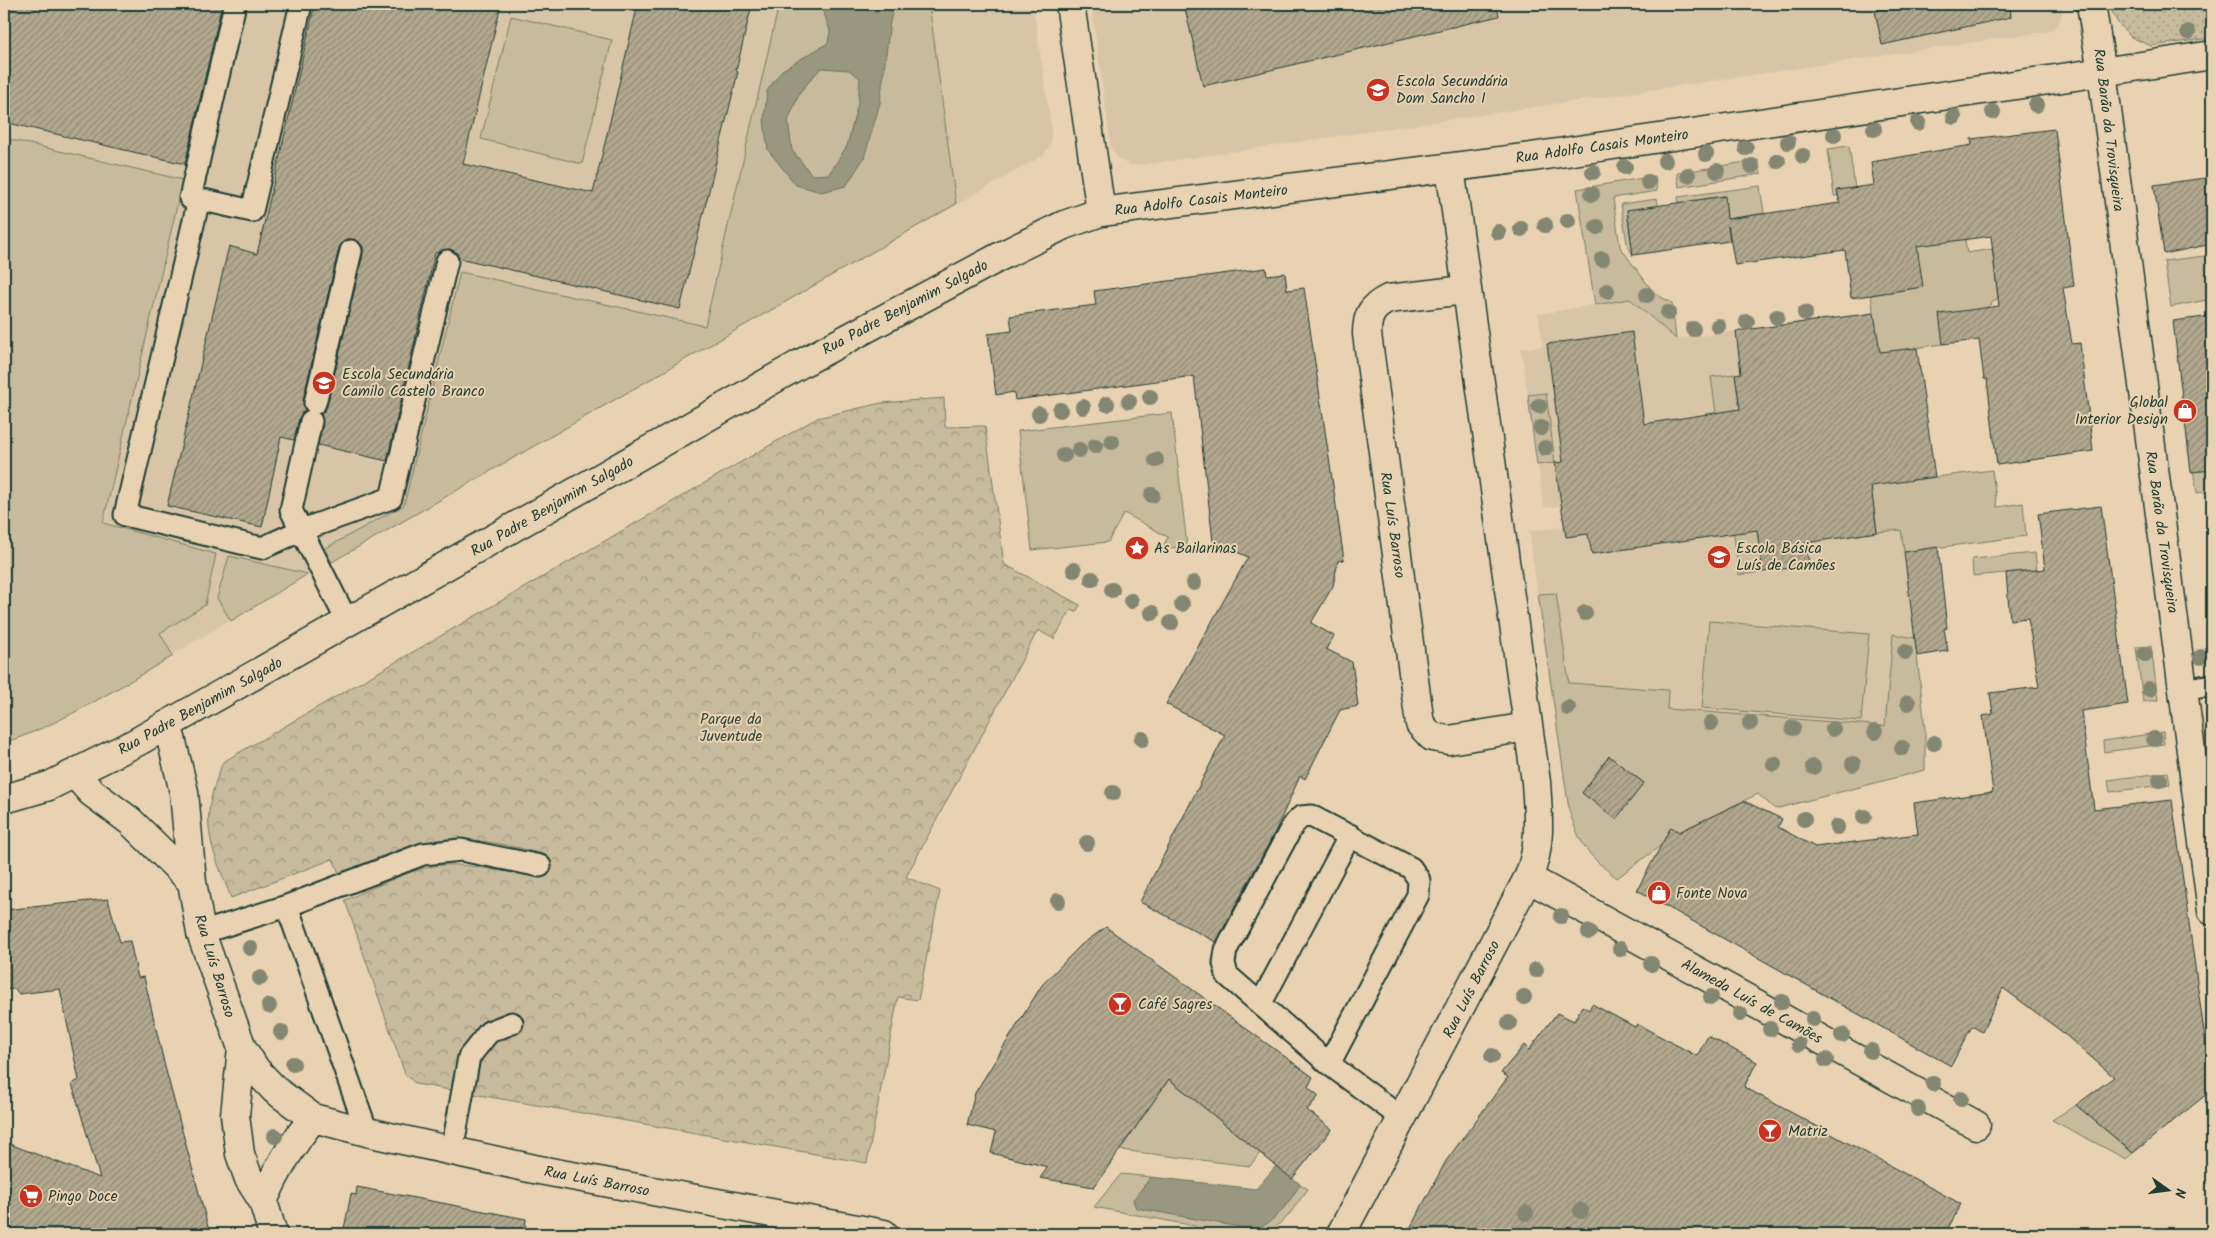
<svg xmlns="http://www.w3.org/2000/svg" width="2216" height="1238" font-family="Kalam,sans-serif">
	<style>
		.built { fill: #d8c5a8 }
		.grass { fill: #c8ba9d; stroke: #747c68 }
		.park { fill: url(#park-crowns); stroke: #747c68 }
		.garden { fill: url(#garden-dots); stroke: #747c68 }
		.water { fill: #999780; stroke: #687362; fill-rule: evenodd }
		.building { fill: url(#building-hatch); stroke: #1f3d34 }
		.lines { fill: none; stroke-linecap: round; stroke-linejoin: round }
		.service-casing { stroke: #1f3d34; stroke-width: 25 }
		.minor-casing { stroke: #1f3d34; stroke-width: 31 }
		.tertiary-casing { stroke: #1f3d34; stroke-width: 31 }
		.secondary-casing { stroke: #1f3d34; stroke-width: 31 }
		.service { stroke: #e9d2b2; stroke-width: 21 }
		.minor { stroke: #e9d2b2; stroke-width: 28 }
		.tertiary { stroke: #e9d2b2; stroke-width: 28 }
		.secondary { stroke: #e9d2b2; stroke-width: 28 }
		.tree { fill: #838772 }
		.labels { text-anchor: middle; stroke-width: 4; stroke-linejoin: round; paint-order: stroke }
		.poi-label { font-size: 15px; fill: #1f3d34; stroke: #e9d2b2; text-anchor: start }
		.street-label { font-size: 15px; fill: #1f3d34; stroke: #e9d2b2 }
		.park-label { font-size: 15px; fill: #304a3e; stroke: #e9d2b2 }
	</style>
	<defs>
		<pattern id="park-crowns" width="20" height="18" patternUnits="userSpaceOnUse" patternTransform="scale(1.25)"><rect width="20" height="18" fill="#c8ba9d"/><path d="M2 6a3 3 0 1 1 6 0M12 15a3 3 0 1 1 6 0" fill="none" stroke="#a29881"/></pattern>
		<pattern id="garden-dots" width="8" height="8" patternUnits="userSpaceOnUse" patternTransform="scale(1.25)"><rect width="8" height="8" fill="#c8ba9d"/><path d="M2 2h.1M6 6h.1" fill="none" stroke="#a29881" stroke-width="1.8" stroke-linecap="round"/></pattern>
		<pattern id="building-hatch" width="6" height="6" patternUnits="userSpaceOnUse" patternTransform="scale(1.25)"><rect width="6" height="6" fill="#b2a88f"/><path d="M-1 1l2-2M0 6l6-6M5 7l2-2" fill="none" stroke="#908a76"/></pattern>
	</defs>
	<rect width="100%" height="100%" fill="#e9d2b2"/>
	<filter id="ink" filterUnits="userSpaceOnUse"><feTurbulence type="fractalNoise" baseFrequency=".02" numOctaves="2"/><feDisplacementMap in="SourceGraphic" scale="10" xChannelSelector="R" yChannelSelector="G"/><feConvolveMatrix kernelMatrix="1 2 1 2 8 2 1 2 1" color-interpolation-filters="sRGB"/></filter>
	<g filter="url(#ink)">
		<path class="built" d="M4 4H1033L1051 126V143L1044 155 308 574 108 693 29 734 4 743Z
			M1091 4H2061L2062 9 2061 18 2057 26 2050 31 1142 165H1129L1119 159 1111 148Z
			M1630 299 1676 339 1874 313 1919 667 1925 728V770L1775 809 1759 794 1552 701 1529 531 1564 527 1561 506 1544 508 1521 349 1543 346 1538 314Z"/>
		<path class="grass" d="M779 4H929L956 204 332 562 324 549 404 505 460 272 705 326Z
			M511 16 612 40 582 164 481 139Z
			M4 138 183 180 103 523 216 554 205 605 160 633 173 656C119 687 64 723 4 743Z
			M1849 146 1855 188 1838 190V196H1834L1828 149Z
			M1758 160 1761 174 1679 187 1677 173Z
			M1655 176 1657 191 1613 198 1620 247 1654 293 1672 303 1676 339 1630 299 1595 305 1577 189Z
			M1760 186 1764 213 1727 219 1724 196 1679 203 1678 197Z
			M1657 199 1658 206 1627 210 1633 256 1627 244 1621 204Z
			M1925 217 1965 240 1967 253 1992 249 1998 298 1943 344 1879 353 1871 295 1922 287 1892 274Z
			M2212 255V299L2171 307 2164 261Z
			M1855 373 1896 482 1992 470 1997 507 2023 503 2026 536 1904 552 1901 530 1877 532Z
			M1735 374 1746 453 1722 456 1711 377Z
			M1546 393 1555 463 1537 465 1528 395Z
			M1172 413 1187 546 1162 549 1168 537 1124 513 1108 542 1032 550 1018 431Z
			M2212 444V491L2197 493 2189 447Z
			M1752 493 1763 572 1739 575 1729 496Z
			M2035 553 2037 570 1973 576 1972 559Z
			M229 556 308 574 231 621 217 598Z
			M1556 593 1569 683 1668 690 1667 709 1885 726 1893 634 1915 638 1925 728V770L1775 809 1758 794 1679 832 1617 878C1588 856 1580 845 1569 810L1538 594Z
			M1709 621 1869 634 1861 721 1702 708Z
			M2151 646 2158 700 2143 702 2136 647Z
			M2163 732 2164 744 2104 752 2103 741Z
			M2168 772 2170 784 2110 792 2108 780Z
			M1169 1079 1260 1153 1250 1166 1120 1150Z
			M2076 1105 2133 1153 2126 1159 2052 1120Z
			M1121 1174 1151 1177 1133 1200 1293 1195 1300 1184 1308 1189 1288 1216 1268 1234H1197L1195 1226 1094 1207Z"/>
		<path class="park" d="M944 398 945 427 985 426 1004 564 1080 605 1076 612 1071 610 1054 639 1038 630 906 877 940 891 918 1000 898 997 867 1163 416 1084 405 1074 345 900C372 889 413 867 442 865 469 863 510 873 538 877L544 854C513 847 481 838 449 839 414 840 372 861 339 873L333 859 231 898C224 878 213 856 210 835 205 810 214 785 223 762L817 418 881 403Z"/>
		<path class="garden" d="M2108 4H2212V38L2151 46 2131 37 2118 23Z"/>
		<path class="water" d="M821 4H895L890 21 880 103 864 158 846 186 821 192 796 185 768 150 764 121 767 91 782 70 828 43 830 31ZM821 68 849 70 860 78 858 103 847 146 829 174 812 175 792 150 788 121 800 92Z
			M1276 1166 1300 1184C1289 1203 1276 1221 1256 1230L1136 1208 1133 1200 1151 1177 1256 1189Z"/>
		<path class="building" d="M4 4H222L185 164 4 122Z
			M315 4H501L463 164 593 193 638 4H752L736 71 738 72 680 309 459 258 456 252 449 249 435 253 387 461 318 445 323 423 321 414 327 406 363 254V247L359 242 353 239H347L339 248 303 400 305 410 299 418 294 440 281 437 262 527 167 506 229 246 257 254Z
			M1205 4H1497L1499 16 1203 86 1185 8Z
			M1909 4H2010L2011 17 1882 45 1875 11Z
			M2055 129 2074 286 2063 288 2072 344 2080 343 2093 451 1997 465 1987 379H1984L1979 340 1943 344 1939 314 1999 306 1991 236 1917 246 1923 287 1851 298 1845 250 1735 265 1728 226 1730 241 1633 255 1627 210 1725 196 1727 219 1840 203 1837 190 1874 185 1871 162 1972 145 1971 139Z
			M2212 177V244L2164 254 2154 185Z
			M1266 268 1267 275 1285 273 1287 290 1304 288 1344 560 1338 561 1333 586 1311 623 1334 636 1326 649 1352 662 1358 706 1340 710 1305 779 1300 776 1275 832 1216 942 1140 902 1225 735 1166 704 1248 557 1213 541 1194 376 1015 400 1014 392 996 395 988 334 1012 331 1010 316 1096 305 1094 291Z
			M1874 313 1880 352 1917 348 1935 477 1871 486 1877 532 1806 543 1809 565 1763 572 1757 530 1592 554 1588 534 1566 537 1555 463 1563 462 1547 344 1632 332 1644 424 1740 409 1735 374 1741 373 1736 331Z
			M2212 316V470L2191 472 2173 321Z
			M2101 506 2128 704 2081 711 2094 809 2172 800 2212 1090 2133 1153 2076 1105 2114 1077 2061 1031 2003 988 1982 1032 1972 1026 1951 1066 1637 890 1671 827 1679 832 1744 801 1782 819 1778 827 1815 847 1918 834 1914 803 1993 792 1983 716 1993 714 1990 693 2039 687 2028 618 2010 620 2006 573 2045 569 2038 514Z
			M1938 547 1947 628 1944 629 1948 651 1917 656 1904 552Z
			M1609 756 1644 783 1616 819 1582 793Z
			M108 899 120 942 130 941 138 978 144 977 165 1067 210 1234H4V1142L100 1178 72 1084 79 1080 60 989 19 994 15 989 4 990V910Z
			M1106 927 1313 1077 1308 1087 1319 1096 1307 1110 1332 1129 1292 1179 1169 1079 1094 1187 1040 1178 1048 1167 991 1153 996 1132 967 1125 975 1093 1042 985 1081 945Z
			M1592 1004 1635 1027 1637 1024 1697 1056 1708 1036 1757 1062 1744 1087 1961 1204 1945 1234H1407L1446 1161 1508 1077 1501 1073 1524 1045 1529 1050 1557 1013 1574 1021 1582 1006 1589 1010Z
			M357 1187 526 1219 525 1234H343L351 1194 356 1195Z"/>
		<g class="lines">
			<g class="service-casing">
				<path id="service" d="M235 4 190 198 199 199 125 515 262 548 302 530 391 498 447 261
					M199 199 252 211 301 4
					M315 403 351 251
					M311 421 291 510 348 623
					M2183 690 2212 685
					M287 906 423 854 461 850 540 866
					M201 933 287 906 367 1132
					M1261 1003 1350 835
					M1329 1064 1418 895 1419 880 1411 868 1311 816 1301 817 1293 825 1226 950 1224 963 1227 975 1329 1064 1403 1119
					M452 1151 469 1057 489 1032 512 1023"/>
			</g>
			<g class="minor-casing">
				<path id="minor" d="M1070 4 1101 212
					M2102 72 2212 911
					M1465 290 1388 299C1372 307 1367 315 1367 334L1420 724 1432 737 1449 740 1527 727
					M165 726 171 738 184 792 192 882 201 933 242 1048 256 1070 275 1090 313 1118 367 1132 534 1169 884 1234
					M75 774 91 792 130 821 192 882
					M1528 878 1976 1125
					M242 1048 235 1115 240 1154 249 1179 263 1201 273 1234
					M263 1201C276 1171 292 1144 313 1118
					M1341 1234 1528 878C1542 846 1538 815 1536 782L1450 168"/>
			</g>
			<g class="tertiary-casing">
				<path id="tertiary" d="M4 799 49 786 137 742 800 364 1001 256 1064 225 1101 212 1532 157 2102 72"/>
			</g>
			<g class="secondary-casing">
				<path id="secondary" d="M2091 4 2102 72 2212 55"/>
			</g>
			<use href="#service" class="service"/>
			<use href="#minor" class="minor"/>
			<use href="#tertiary" class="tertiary"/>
			<use href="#secondary" class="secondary"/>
		</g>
		<g class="tree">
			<circle cx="2188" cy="32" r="8"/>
			<circle cx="2036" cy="105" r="8"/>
			<circle cx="1993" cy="112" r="8"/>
			<circle cx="1954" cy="117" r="8"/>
			<circle cx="1918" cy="123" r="8"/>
			<circle cx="1874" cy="129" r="8"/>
			<circle cx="1834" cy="135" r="8"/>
			<circle cx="1788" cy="142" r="8"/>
			<circle cx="1746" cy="148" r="8"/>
			<circle cx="1706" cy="154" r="8"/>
			<circle cx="1803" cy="156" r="8"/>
			<circle cx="1665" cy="161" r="8"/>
			<circle cx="1778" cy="161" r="8"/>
			<circle cx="1752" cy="166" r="8"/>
			<circle cx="1625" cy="167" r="8"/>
			<circle cx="1717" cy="171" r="8"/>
			<circle cx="1593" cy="172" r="8"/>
			<circle cx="1688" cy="175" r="8"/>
			<circle cx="1648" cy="182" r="8"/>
			<circle cx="1592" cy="194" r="8"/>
			<circle cx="1568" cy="221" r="8"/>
			<circle cx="1545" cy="225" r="8"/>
			<circle cx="1597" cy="227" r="8"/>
			<circle cx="1521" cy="229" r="8"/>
			<circle cx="1498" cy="232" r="8"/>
			<circle cx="1602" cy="259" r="8"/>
			<circle cx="1607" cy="291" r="8"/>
			<circle cx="1647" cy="295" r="8"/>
			<circle cx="1668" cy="313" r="8"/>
			<circle cx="1805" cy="313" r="8"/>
			<circle cx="1777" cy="317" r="8"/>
			<circle cx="1747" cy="322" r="8"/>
			<circle cx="1718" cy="326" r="8"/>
			<circle cx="1693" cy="329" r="8"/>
			<circle cx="1150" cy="397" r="8"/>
			<circle cx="1129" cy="401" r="8"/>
			<circle cx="1107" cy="404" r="8"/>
			<circle cx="1539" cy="406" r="8"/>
			<circle cx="1083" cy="407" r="8"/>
			<circle cx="1060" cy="410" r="8"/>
			<circle cx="1039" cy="414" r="8"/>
			<circle cx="1541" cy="428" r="8"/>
			<circle cx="1112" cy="442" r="8"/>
			<circle cx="1095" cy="446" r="8"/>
			<circle cx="1545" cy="448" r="8"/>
			<circle cx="1079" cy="450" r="8"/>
			<circle cx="1064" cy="455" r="8"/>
			<circle cx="1156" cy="460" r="8"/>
			<circle cx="1152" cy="495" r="8"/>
			<circle cx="1074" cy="570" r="8"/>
			<circle cx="1092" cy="579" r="8"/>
			<circle cx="1194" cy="583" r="8"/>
			<circle cx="1112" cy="590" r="8"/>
			<circle cx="1131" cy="601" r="8"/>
			<circle cx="1182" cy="604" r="8"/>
			<circle cx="1152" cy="613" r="8"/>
			<circle cx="1585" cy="613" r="8"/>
			<circle cx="1171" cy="623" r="8"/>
			<circle cx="1905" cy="652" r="8"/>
			<circle cx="2145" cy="654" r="8"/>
			<circle cx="2201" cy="657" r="8"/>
			<circle cx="2149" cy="689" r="8"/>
			<circle cx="1908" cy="703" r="8"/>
			<circle cx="1568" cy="708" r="8"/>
			<circle cx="1711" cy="723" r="8"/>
			<circle cx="1750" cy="723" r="8"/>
			<circle cx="1793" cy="728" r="8"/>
			<circle cx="1833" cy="729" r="8"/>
			<circle cx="1875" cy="732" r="8"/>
			<circle cx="1142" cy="739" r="8"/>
			<circle cx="2154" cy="739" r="8"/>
			<circle cx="1934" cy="743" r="8"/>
			<circle cx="1902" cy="748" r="8"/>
			<circle cx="1774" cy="764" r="8"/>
			<circle cx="1853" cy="764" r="8"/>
			<circle cx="1813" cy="767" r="8"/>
			<circle cx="2160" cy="780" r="8"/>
			<circle cx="1113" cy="793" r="8"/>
			<circle cx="1864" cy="817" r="8"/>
			<circle cx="1804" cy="819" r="8"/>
			<circle cx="1837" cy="827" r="8"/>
			<circle cx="1087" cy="843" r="8"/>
			<circle cx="1058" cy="901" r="8"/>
			<circle cx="1561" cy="916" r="8"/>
			<circle cx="1589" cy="932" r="8"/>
			<circle cx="250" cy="948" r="8"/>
			<circle cx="1620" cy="949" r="8"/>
			<circle cx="1651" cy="964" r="8"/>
			<circle cx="1536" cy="970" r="8"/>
			<circle cx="260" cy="978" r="8"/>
			<circle cx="1524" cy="997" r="8"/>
			<circle cx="1711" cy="997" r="8"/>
			<circle cx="1782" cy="1002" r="8"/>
			<circle cx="269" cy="1006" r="8"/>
			<circle cx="1740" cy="1014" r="8"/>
			<circle cx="1813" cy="1019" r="8"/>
			<circle cx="1509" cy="1023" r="8"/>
			<circle cx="1770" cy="1029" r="8"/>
			<circle cx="281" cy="1032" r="8"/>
			<circle cx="1842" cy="1035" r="8"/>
			<circle cx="1799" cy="1044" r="8"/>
			<circle cx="1871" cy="1051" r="8"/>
			<circle cx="1492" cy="1056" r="8"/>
			<circle cx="1826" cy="1060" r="8"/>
			<circle cx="293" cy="1064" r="8"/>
			<circle cx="1933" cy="1084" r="8"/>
			<circle cx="1961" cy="1099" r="8"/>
			<circle cx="1918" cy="1109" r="8"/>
			<circle cx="275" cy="1136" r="8"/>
			<circle cx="1581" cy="1211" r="8"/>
			<circle cx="1526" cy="1213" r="8"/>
		</g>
	</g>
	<defs>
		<g id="school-disc" transform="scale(1.25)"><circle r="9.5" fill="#c8321e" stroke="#e9d2b2"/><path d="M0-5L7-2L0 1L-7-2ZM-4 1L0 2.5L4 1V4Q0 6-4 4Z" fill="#fff"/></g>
		<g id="shop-disc" transform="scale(1.25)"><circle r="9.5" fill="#c8321e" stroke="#e9d2b2"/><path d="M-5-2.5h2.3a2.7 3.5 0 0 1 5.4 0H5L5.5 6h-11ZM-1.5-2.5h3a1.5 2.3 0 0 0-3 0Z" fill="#fff"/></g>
		<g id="sight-disc" transform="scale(1.25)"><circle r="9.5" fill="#c8321e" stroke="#e9d2b2"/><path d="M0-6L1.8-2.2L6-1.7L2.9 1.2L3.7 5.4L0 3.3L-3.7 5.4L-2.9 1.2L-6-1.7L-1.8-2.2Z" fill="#fff"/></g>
		<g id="bar-disc" transform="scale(1.25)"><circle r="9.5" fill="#c8321e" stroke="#e9d2b2"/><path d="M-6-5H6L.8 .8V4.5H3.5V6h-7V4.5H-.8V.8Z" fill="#fff"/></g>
		<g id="supermarket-disc" transform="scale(1.25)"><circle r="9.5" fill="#c8321e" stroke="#e9d2b2"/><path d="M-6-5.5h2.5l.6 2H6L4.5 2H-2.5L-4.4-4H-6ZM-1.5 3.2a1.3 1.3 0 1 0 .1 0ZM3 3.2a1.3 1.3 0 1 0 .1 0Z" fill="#fff"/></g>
	</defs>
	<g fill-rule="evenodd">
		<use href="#school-disc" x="1378" y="90"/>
		<use href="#school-disc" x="324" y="383"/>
		<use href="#shop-disc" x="2185" y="411"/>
		<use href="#sight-disc" x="1137" y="548"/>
		<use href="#school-disc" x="1719" y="557"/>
		<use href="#shop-disc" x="1659" y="893"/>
		<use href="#bar-disc" x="1120" y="1004"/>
		<use href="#bar-disc" x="1770" y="1131"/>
		<use href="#supermarket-disc" x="31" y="1196"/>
	</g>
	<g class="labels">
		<g class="poi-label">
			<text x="1396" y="86">Escola Secundária<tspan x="1396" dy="17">Dom Sancho I</tspan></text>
			<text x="342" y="379">Escola Secundária<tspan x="342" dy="17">Camilo Castelo Branco</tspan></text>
			<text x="2168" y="407" text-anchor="end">Global<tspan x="2168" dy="17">Interior Design</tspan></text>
			<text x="1154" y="553">As Bailarinas</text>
			<text x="1736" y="553">Escola Básica<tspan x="1736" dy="17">Luís de Camões</tspan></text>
			<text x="1676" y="898">Fonte Nova</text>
			<text x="1138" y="1009">Café Sagres</text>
			<text x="1788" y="1136">Matriz</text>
			<text x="48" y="1201">Pingo Doce</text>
		</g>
		<g class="street-label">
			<text transform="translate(2109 130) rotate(83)" y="5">Rua Barão da Trovisqueira</text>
			<text transform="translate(1602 146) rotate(-8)" y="5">Rua Adolfo Casais Monteiro</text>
			<text transform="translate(1201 200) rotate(-7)" y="5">Rua Adolfo Casais Monteiro</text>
			<text transform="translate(905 307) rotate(-28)" y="5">Rua Padre Benjamim Salgado</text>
			<text transform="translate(552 506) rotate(-30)" y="5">Rua Padre Benjamim Salgado</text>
			<text transform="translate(1393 525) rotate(82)" y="5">Rua Luís Barroso</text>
			<text transform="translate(2162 532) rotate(82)" y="5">Rua Barão da Trovisqueira</text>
			<text transform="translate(200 706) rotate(-29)" y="5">Rua Padre Benjamim Salgado</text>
			<text transform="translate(215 966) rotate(73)" y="5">Rua Luís Barroso</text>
			<text transform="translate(1471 989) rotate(-63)" y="5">Rua Luís Barroso</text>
			<text transform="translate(1752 1001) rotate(29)" y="5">Alameda Luís de Camões</text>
			<text transform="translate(597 1181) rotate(11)" y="5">Rua Luís Barroso</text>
		</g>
		<g class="park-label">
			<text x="731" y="724">Parque da<tspan x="731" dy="17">Juventude</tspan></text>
		</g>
	</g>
	<rect width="2216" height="1238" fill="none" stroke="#e9d2b2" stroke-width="20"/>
	<rect x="10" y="10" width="2196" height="1218" fill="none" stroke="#1f3d34" stroke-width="2" filter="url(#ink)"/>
	<g transform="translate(2168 1190) rotate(104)" stroke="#e9d2b2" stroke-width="4" paint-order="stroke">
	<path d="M0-4L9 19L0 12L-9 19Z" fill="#1f3d34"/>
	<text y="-8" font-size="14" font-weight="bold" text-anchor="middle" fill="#1f3d34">N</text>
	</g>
</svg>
